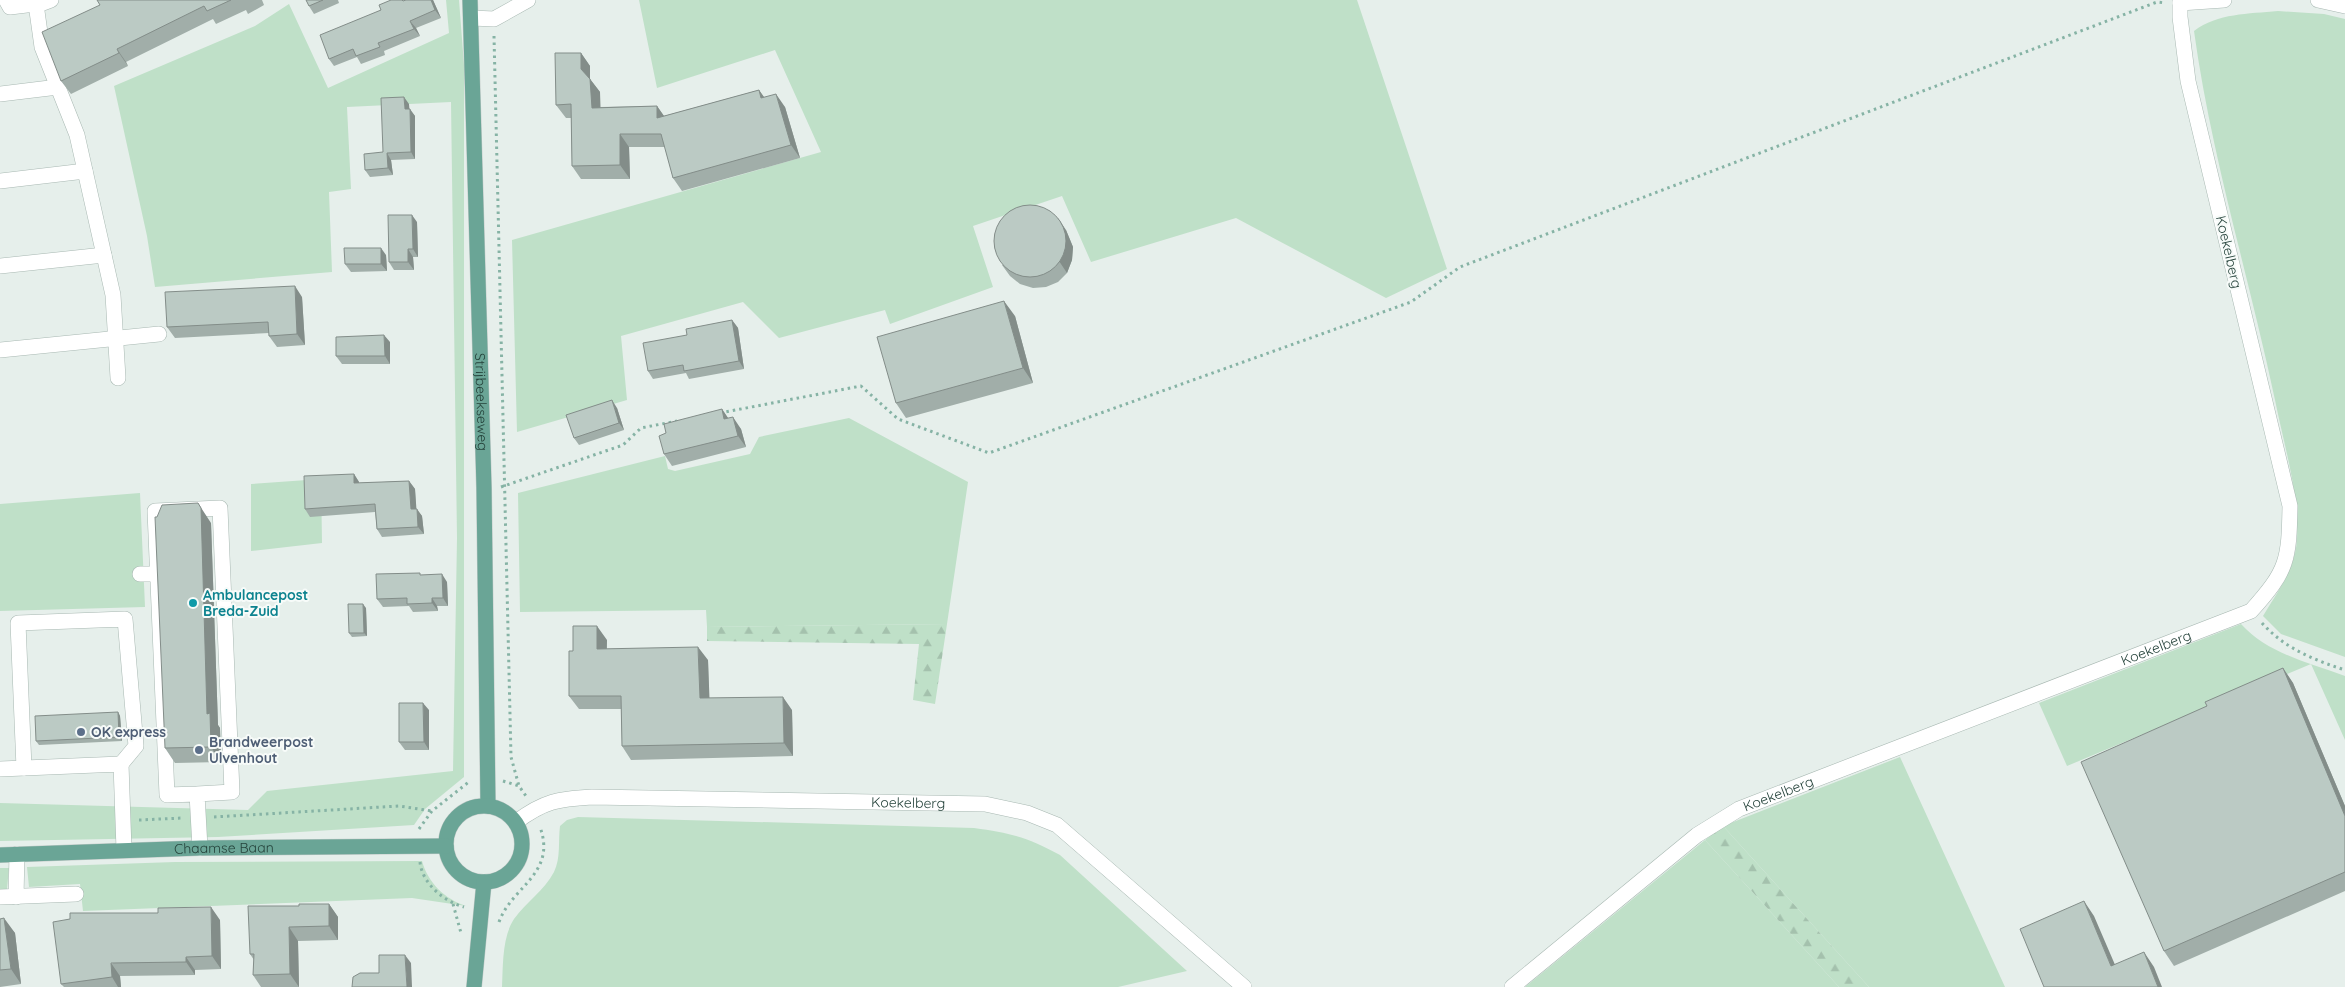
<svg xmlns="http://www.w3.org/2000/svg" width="2345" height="987" font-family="Quicksand,sans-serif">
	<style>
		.grass { fill: #bfe0c8 }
		.forest { fill: url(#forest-firs) }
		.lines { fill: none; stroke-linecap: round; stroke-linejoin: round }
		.minor-casing { stroke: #a8b8b2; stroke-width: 16 }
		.major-casing { stroke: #c2cac8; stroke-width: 16 }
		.path { stroke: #86b3a5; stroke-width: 3; stroke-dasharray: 2.5 4; stroke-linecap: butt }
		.minor { stroke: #fff; stroke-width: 15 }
		.major { stroke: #6aa596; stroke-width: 15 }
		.wall { fill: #a1aea9 }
		.shaded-wall { fill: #838d89 }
		.building { fill: #bbcac4; stroke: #838d89 }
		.culture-dot { fill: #0f9aa8; stroke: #f7fbf9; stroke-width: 2 }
		.service-dot { fill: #5c6f8a; stroke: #f7fbf9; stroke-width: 2 }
		.labels { text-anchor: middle; stroke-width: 4; stroke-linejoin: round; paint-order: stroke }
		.street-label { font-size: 14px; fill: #24423a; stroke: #f7fbf9 }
		.culture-label { font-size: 14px; font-weight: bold; fill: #0d838f; stroke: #f7fbf9; text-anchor: start }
		.service-label { font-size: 14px; font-weight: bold; fill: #4e5e75; stroke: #f7fbf9; text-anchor: start }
	</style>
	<defs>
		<pattern id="forest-firs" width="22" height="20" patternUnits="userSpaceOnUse" patternTransform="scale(1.25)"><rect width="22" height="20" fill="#bfe0c8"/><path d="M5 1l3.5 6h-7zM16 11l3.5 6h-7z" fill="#a4c1ad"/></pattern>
	</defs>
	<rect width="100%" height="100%" fill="#e6efeb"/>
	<path class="grass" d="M446 0H459L464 65V777L425 809 414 825 218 837 0 841V803L248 810 267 791 453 771 457 538 451 102 347 107 351 189 329 192 332 272 155 287 147 236 114 86 255 26 289 4 328 88 449 33Z
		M639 0H1357L1447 269 1386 298 1236 218 1091 262 1062 196 973 226 993 287 890 324 885 310 779 338 743 302 621 336 627 400 517 432 512 240 821 152 775 50 657 88Z
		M2278 11 2324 14 2345 19V657L2281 634 2263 616C2278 591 2296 568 2297 538 2299 492 2284 445 2275 400 2249 277 2211 155 2194 31 2218 13 2248 14 2278 11Z
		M849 418 968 482 947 624 707 627 706 610 520 612 518 493 665 456 668 469 675 471 750 454 759 437Z
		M321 479 322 543 251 551V484Z
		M140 493 145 607 0 611V504Z
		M2241 624C2267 653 2309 663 2345 676V740L2311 664 2067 766 2039 703Z
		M1900 757 2005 987H1869L1723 826Z
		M578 817 974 828C1010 833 1028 837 1060 855L1187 971 1118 987H502C503 966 502 937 514 919 526 902 544 891 554 872 561 858 558 841 560 826L567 820Z
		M1705 840 1839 987H1525Z
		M422 861C428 883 445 899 466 906L412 898 83 911 80 884 29 887 27 867 175 862Z
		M0 868H9L7 889H0Z"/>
	<path class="forest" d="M947 624 935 704 913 700 919 644 707 641V627Z
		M1723 826 1869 987H1839L1705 840Z"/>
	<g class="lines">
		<g class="minor-casing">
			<g id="minor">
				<path d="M6 0 10 7 43 3 51 0"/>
				<path d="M2318 0 2345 6"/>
				<path d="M2180 3 2224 0"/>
				<path d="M36 4 42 47 77 135 113 295 118 378"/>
				<path d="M472 18 494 19 528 0"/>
				<path d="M0 94 58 87"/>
				<path d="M0 181 85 171"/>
				<path d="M0 266 104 255"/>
				<path d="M0 350 159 334"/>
				<path d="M140 574H157"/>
				<path d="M24 768 18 623 125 619 136 746 121 764"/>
				<path d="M0 769 121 764 124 850"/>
				<path d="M197 794 167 795 155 511 220 508 232 792 197 794 200 848"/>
				<path id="s1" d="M516 822C544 801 558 799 592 797L985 804 1027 813 1057 825 1244 987"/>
				<path d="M0 897 76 894"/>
				<path d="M16 897 17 854"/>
				<path id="s2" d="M1512 987 1697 835 1739 809 2251 611C2288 570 2289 560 2290 506L2188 81 2180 17V0"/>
			</g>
		</g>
		<g class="major-casing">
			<g id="major">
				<path id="s3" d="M470 0 484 488 488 806"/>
				<circle cx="484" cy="844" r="38"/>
				<path id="s4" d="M0 855 200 848 446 846"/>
				<path d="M474 987 484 882"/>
			</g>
		</g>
		<path class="path" d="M494 36 511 757 519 786 526 796
			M720 413 861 386 898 419 989 453 1411 302 1460 267 2157 2 2165 3
			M501 487 623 445 641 428 677 421
			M2262 623C2284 648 2314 660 2345 670
			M503 781 519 786
			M214 817 399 806 432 811
			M139 820 183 818
			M419 829 432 811 470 781
			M420 862C422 884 445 902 464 907
			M453 904 461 933
			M499 922C512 886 557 874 540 827"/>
		<use href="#minor" class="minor"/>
		<use href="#major" class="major"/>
	</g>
	<path class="wall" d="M97 0H262L264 5 248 14 246 10 216 24 213 19 126 62 128 66 71 94 61 81 100 5Z
		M306 0H338L339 3 314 14 309 6Z
		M391 0H403L404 1 433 0 441 18 416 28 420 36 384 51 385 55 361 64 357 57 334 66 329 59Z
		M581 53 590 66V79L600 92V107L657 106 664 116 759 90 764 97 785 107 800 158 682 191 673 178 665 147H629L630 179H581L572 166 571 118H566L556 105Z
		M409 104V109L415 116V159L391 160 393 175 370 177 365 170 383 152Z
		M417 222 418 257H413L414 270H394L389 262Z
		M1066 230 1073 247 1072 260 1067 273 1058 282 1046 287 1033 288 1020 284 1010 276 1002 265Z
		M386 255 387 271 351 272 345 264Z
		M302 297 305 345 277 347 269 336V333L175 338 167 327Z
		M1015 316 1033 383 906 418 896 403Z
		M732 320 738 328 744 369 689 379 686 373 653 379 648 371 687 335Z
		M390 342V364H342L336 356Z
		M617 408 624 430 579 445 574 438Z
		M722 409 728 418 741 429 746 447 672 466 664 454 666 433Z
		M354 474 359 482V483L409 481 415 489 416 509 422 516 424 534 382 537 377 529 375 512 310 517 305 509Z
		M211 523 218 725 220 728 221 762 175 763 165 748Z
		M422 575 447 582 448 606H437L438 611 413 612 409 606 383 607 377 599Z
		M366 608 367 636 352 637 349 633Z
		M607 640V649L708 660 709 698 792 710 793 756 631 760 622 746 621 709H579L569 696 573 651Z
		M2283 668 2293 683 2345 806V891L2174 966 2164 951 2207 706Z
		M429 710V750H405L399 742Z
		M118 712 120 716 122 741 39 745 36 741Z
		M329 904 338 917V940L298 941 299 987H261L253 975 254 960 250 954 299 906Z
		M0 919 15 933 21 984 0 987Z
		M220 920 221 969 195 970V975L120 976 121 987H64L61 984Z"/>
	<path class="shaded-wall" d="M431 0H433L441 18 435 10Z
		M410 21 416 28 420 36 414 29Z
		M117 49 126 62 128 66 119 53Z
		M581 53 590 66V79L600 92 601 121 592 108 581 69Z
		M759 90 768 103 761 98Z
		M776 94 785 107 800 158 791 145Z
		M404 97 409 104 410 116 405 109Z
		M657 106 666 119 657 118Z
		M410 109 415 116V159L411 152Z
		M620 134 629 147 630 179 620 165Z
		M387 153 391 160 393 175 388 168Z
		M412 215 417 222 418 257 413 249Z
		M1058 218 1066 230 1073 247 1072 260 1067 273 1059 261Z
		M381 248 386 255 387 271 381 264Z
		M408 249 413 257 414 270 408 262Z
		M295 286 302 297 305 345 297 334Z
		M1004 301 1015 316 1033 383 1023 368Z
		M732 320 738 328 744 369 739 361Z
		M384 335 390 342V364L385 356Z
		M612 400 617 408 624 430 619 423Z
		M722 409 730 421 724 419Z
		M733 417 741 429 746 447 738 436Z
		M354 474 359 482V491L354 483Z
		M409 481 415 489 417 517 411 509Z
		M198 503 211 523 218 725 220 728 221 762 211 747 207 714Z
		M417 509 422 516 424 534 418 527Z
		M442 574 447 582 448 606 443 598Z
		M432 598 437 606 438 611 432 603Z
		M363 604 366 608 367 636 364 633Z
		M597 626 607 640 606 662 597 649Z
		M698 647 708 660 710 712 700 698Z
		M2283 668 2293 683 2345 806V816Z
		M783 697 792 710 793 756 784 743Z
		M423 703 429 710V750L424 742Z
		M118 712 120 716 122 741 119 737Z
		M2084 901 2094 916 2122 981 2111 966Z
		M329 904 338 917V940L329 926Z
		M211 907 220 920 221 969 212 956Z
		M4 918 15 933 21 984 11 969Z
		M289 927 298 941 299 987 290 974Z
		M2144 952 2154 967 2162 987H2158Z
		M405 955 411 963 412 987H407Z
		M186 957 195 970V975L186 962Z
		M111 963 120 976 121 987H118L112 977Z"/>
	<path class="building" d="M97 0H231L207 11 204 6 117 49 119 53 61 81 42 32 100 5Z
		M306 0H323L309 6Z
		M391 0H402L403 1 406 0H431L435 10 410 21 414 29 378 43 380 47 356 56 353 49 329 59 320 35 381 10 379 5Z
		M555 53H581V69L590 79 592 108 657 106V118L759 90 761 98 776 94 791 145 673 178 661 134H620V165L572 166 571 104 556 105Z
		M404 97 405 109H410L411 152 387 153 388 168 365 170 364 154 383 152 381 98Z
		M994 241a36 36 0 1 1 72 0a36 36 0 1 1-72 0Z
		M388 215H412L413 249H408V262H389Z
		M344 248H381V264H345Z
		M295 286 297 334 269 336 268 322 167 327 165 292Z
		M1004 301 1023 368 896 403 877 337Z
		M732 320 739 361 684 371 683 365 648 371 643 343 687 335 686 329Z
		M384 335 385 356H336V337Z
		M612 400 619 423 574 438 566 415Z
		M722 409 724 419 733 417 738 436 664 454 659 436 666 433 664 424Z
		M354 474V483L409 481 411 509H417L418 527 377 529 375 504 305 509 304 476Z
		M198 503 201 508 207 714 210 713 211 747 165 748 155 517H157L162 505Z
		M420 573V575L442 574 443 598H432V603L407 604V598L377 599 376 574Z
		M348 604H363L364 633H349Z
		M573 626H597V649L698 647 700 698 783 697 784 743 622 746 621 696H569V651H573Z
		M2283 668 2345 816V872L2164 951 2081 762 2207 706 2205 702Z
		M399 703H423L424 742H399Z
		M118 712 119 737 36 741 35 716Z
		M2084 901 2111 966 2144 952 2158 987H2044L2020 929Z
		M299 904H329V926L289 927 290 974 253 975 254 954H250L248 906H299Z
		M211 907 212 956 186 957V962L111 963 112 977 61 984 53 922 70 919V913H158V908Z
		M4 918 11 969 0 970V919Z
		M379 955H405L407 987H352L353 977 360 973H379Z"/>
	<circle class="culture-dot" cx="193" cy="603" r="5"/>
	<g class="service-dot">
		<circle cx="81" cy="732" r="5"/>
		<circle cx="199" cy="750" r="5"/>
	</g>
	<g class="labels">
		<g class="street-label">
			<text transform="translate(2229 252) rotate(77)" y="5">Koekelberg</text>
			<text dy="5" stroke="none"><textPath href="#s3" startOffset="402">Strijbeekseweg</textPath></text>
			<text dy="5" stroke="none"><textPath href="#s2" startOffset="736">Koekelberg</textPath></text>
			<text dy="5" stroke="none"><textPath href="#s2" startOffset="331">Koekelberg</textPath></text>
			<text dy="5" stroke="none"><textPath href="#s1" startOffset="398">Koekelberg</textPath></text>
			<text dy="5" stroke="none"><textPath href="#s4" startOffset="224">Chaamse Baan</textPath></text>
		</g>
		<g class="culture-label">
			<text x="203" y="600">Ambulancepost<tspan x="203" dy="16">Breda-Zuid</tspan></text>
		</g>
		<g class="service-label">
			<text x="91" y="737">OK express</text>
			<text x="209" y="747">Brandweerpost<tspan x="209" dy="16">Ulvenhout</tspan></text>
		</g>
	</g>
</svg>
